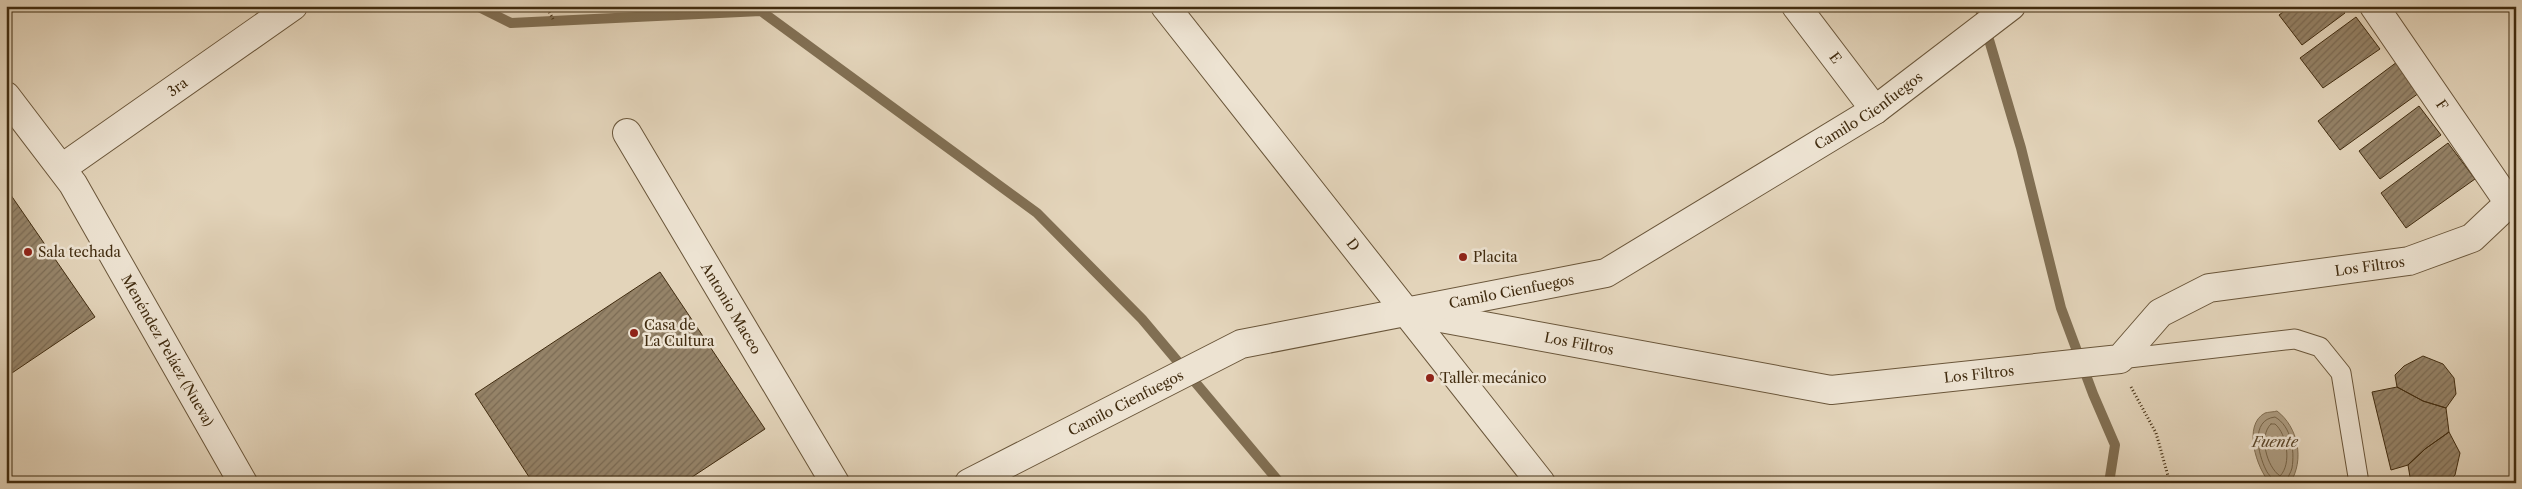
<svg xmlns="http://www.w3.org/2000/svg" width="2522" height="489" font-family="'Libre Caslon Text',serif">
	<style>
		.water { fill: #ac9b80; stroke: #816f53 }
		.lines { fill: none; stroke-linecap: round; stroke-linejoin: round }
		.shore { stroke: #766448; stroke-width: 1 }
		.stream { stroke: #816f53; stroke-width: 10 }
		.building { fill: url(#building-hatch); stroke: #412c10 }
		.service-casing { stroke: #6a563a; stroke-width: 21 }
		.minor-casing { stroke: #6a563a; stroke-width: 30 }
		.path { stroke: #412c10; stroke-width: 3; stroke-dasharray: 1 2.5; stroke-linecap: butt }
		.service { stroke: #ede3d2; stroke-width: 19 }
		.minor { stroke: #ede3d2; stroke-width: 28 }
		.poi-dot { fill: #8f2418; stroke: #ede3d2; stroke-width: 2 }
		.labels { text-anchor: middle; stroke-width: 5; stroke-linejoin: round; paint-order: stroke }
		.street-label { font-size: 14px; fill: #412c10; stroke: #ede3d2 }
		.poi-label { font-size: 14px; fill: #412c10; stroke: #ede3d2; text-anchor: start }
		.water-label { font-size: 15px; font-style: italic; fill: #5c482c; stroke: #ede3d2 }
	</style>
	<defs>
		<pattern id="building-hatch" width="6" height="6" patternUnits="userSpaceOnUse" patternTransform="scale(1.25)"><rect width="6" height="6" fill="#958368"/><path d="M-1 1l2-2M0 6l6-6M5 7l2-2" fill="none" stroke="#7b6b54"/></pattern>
	</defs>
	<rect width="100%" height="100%" fill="#e3d4ba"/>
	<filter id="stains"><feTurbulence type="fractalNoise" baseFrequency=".004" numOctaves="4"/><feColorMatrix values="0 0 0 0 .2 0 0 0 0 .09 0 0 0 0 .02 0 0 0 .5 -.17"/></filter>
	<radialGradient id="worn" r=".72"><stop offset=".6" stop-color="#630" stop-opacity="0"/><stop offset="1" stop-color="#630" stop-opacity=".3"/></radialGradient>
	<path class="water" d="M2277 411C2298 427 2305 460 2290 483H2270C2257 469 2242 425 2265 413 2268 412 2274 412 2277 411Z"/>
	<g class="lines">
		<path class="shore" d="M2271 424H2275C2287 434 2292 464 2280 476 2267 467 2258 436 2271 424Z
			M2273 483C2273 477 2268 475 2266 470 2258 454 2250 420 2275 417 2291 426 2295 450 2292 468 2291 473 2287 477 2286 483"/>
		<path class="stream" d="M477 6 511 23 761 11 1037 213 1142 319 1280 483
			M1979 6 2021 148 2061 308 2093 394 2115 445 2109 483"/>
	</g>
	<path class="building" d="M2291 6H2341L2345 13 2302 45 2279 15Z
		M2356 17 2380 49 2323 88 2300 58Z
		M2397 62 2419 93 2340 150 2318 121Z
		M2419 106 2441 135 2380 179 2359 151Z
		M2448 143 2475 179 2406 228 2381 193Z
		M6 188 95 317 6 377Z
		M660 272 765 429 683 483H533L475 394Z
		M2423 356 2443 364 2454 378 2456 394 2446 408 2423 401 2397 387 2395 375 2404 366Z
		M2397 387 2423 401 2446 408 2449 432 2425 449 2408 465 2391 470 2372 392Z
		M2449 432 2460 453 2455 475 2447 483H2419L2410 477 2408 465 2425 449Z"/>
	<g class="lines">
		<g class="service-casing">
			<path id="service" d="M2120 359 2295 339 2320 347 2341 373 2359 483"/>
		</g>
		<g class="minor-casing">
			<g id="minor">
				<path id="s1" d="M1165 6 1541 483"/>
				<path id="s2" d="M1796 6 1875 110"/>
				<path id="s3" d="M6 96 73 184 243 483"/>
				<path id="s4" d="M627 133 835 483"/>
				<path id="s5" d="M62 168 293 6"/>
				<path id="s6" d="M1408 312 1831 390 2120 359 2160 313 2209 288 2409 261 2472 238 2509 203 2374 6"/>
				<path id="s7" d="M969 483 1241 344 1606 273 1875 110 2011 6"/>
			</g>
		</g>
		<path class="path" d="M546 6 553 19
			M2131 387 2156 433 2170 483"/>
		<use href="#service" class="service"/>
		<use href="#minor" class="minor"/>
	</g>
	<g class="poi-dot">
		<circle cx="28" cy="252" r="5"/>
		<circle cx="1463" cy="257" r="5"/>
		<circle cx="634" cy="333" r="5"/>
		<circle cx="1430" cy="378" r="5"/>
	</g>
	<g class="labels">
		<g class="street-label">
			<text dy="5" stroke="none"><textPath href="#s2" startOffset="65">E</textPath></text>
			<text dy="5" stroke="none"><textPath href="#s5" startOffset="141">3ra</textPath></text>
			<text transform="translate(2442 105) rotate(56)" y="5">F</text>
			<text dy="5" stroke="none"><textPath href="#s7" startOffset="986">Camilo Cienfuegos</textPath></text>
			<text dy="5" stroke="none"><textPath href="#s1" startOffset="304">D</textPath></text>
			<text dy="5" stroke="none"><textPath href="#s6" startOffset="999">Los Filtros</textPath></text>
			<text dy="5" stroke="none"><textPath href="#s7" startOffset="581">Camilo Cienfuegos</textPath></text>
			<text dy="5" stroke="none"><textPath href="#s4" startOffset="204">Antonio Maceo</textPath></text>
			<text dy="5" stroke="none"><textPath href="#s6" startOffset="174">Los Filtros</textPath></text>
			<text dy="5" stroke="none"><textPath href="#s3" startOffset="302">Menéndez Peláez (Nueva)</textPath></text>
			<text dy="5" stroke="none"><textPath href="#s6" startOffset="579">Los Filtros</textPath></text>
			<text dy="5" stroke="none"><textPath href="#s7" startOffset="176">Camilo Cienfuegos</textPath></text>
		</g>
		<g class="poi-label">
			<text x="38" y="257">Sala techada</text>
			<text x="1473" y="262">Placita</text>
			<text x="644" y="330">Casa de<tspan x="644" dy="16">La Cultura</tspan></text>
			<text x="1440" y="383">Taller mecánico</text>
		</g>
		<g class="water-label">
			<text x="2275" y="447">Fuente</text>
		</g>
	</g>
	<rect width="2522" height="489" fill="none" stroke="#e3d4ba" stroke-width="25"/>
	<rect x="8" y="8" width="2507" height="474" fill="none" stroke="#412c10" stroke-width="2.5"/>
	<rect x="12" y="12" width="2497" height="464" fill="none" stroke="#412c10"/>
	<rect width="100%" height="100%" filter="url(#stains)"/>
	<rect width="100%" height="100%" fill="url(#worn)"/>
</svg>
